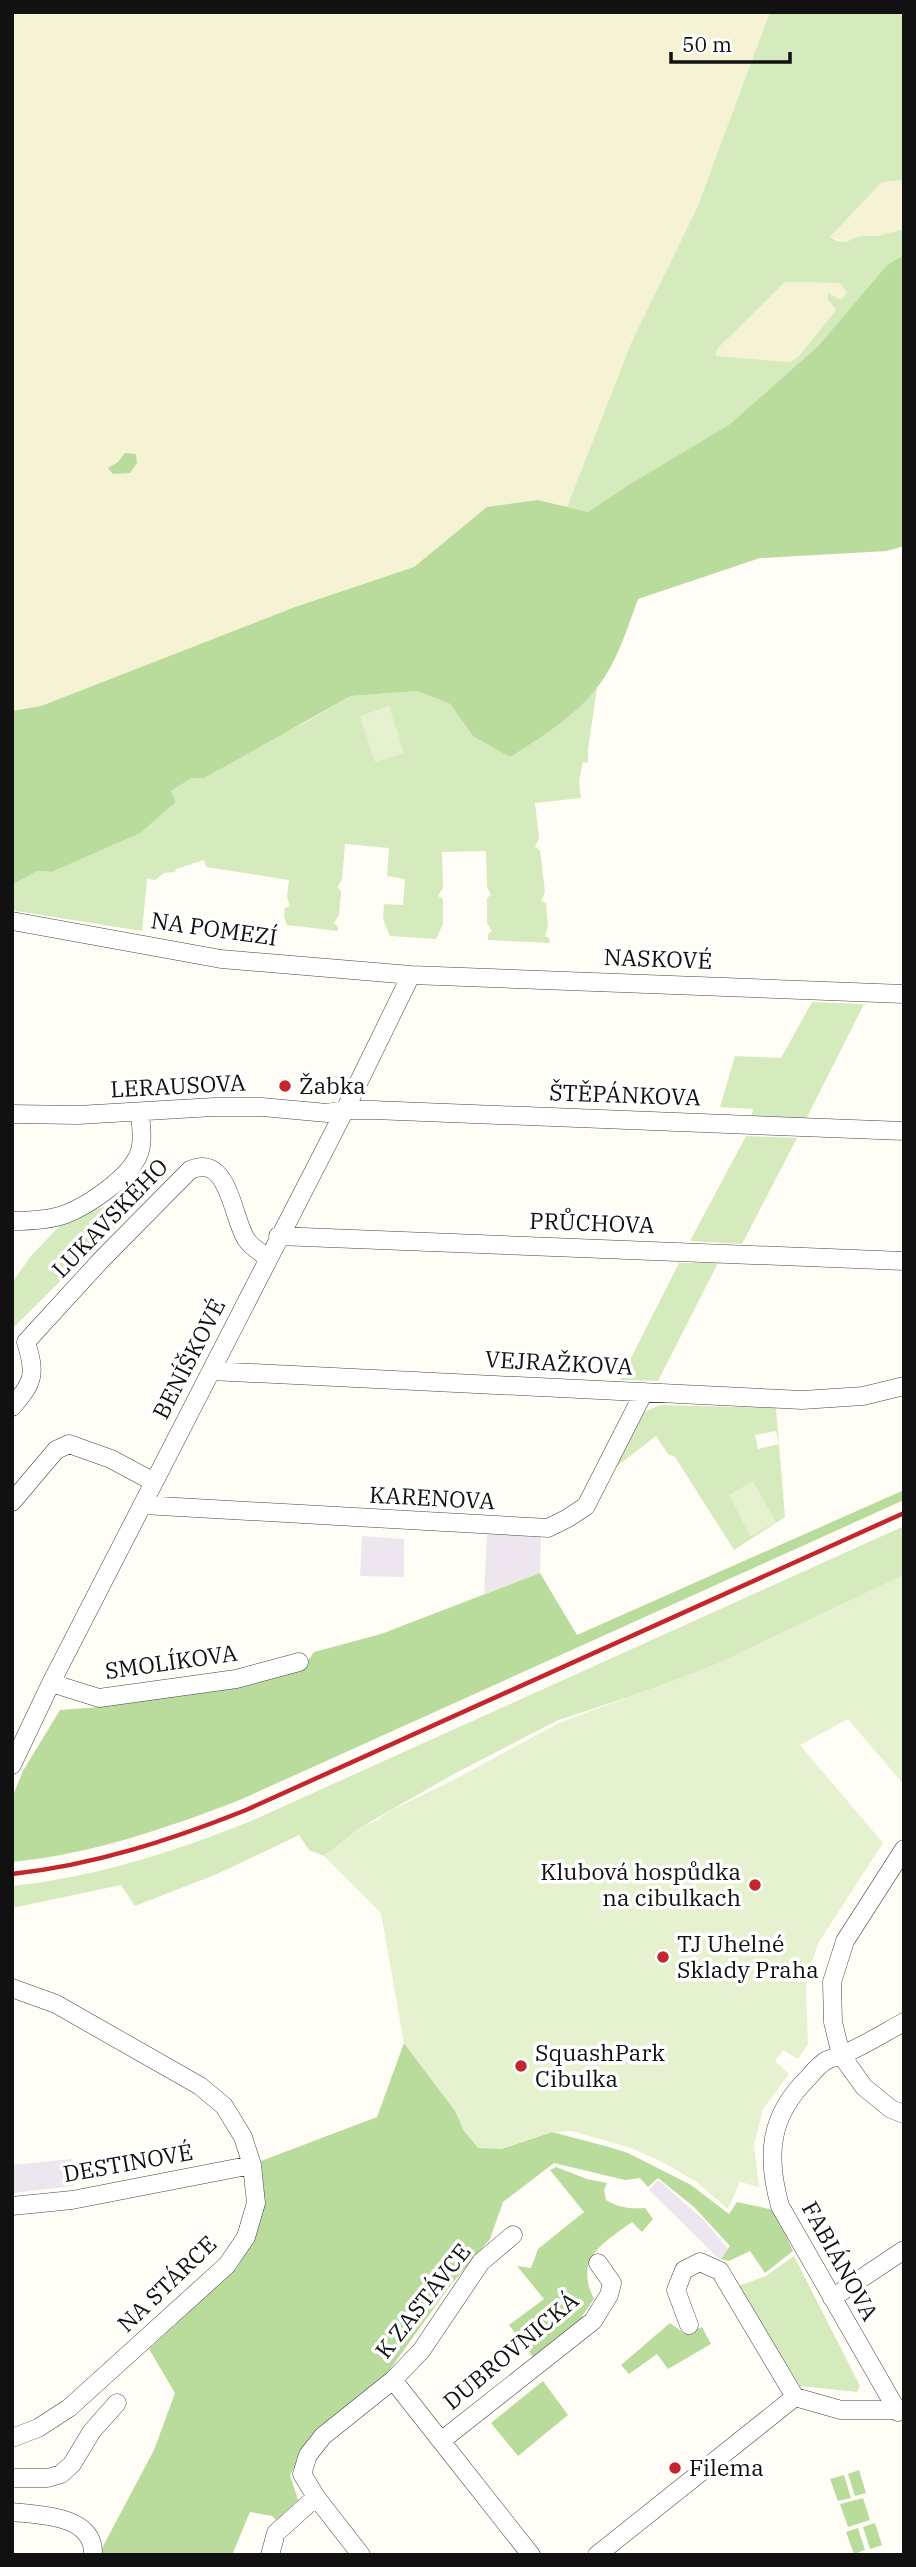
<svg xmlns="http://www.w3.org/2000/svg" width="916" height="2567" font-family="'IBM Plex Serif',serif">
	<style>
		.industrial { fill: #eee6ef }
		.farmland { fill: #f6f3d4 }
		.green { fill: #d5ebbd; fill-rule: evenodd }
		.forest { fill: #b9dc9c }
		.pitch { fill: #e6f2cf }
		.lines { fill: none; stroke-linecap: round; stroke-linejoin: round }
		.street-casing { stroke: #444; stroke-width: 19 }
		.street { stroke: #fff; stroke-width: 18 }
		.rail { stroke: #c4262e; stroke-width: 4.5 }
		.poi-dot { fill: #c4262e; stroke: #fff; stroke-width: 2.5 }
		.labels { text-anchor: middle; stroke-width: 7; stroke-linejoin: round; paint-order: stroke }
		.street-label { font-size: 23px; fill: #111; stroke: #fff }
		.poi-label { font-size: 23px; fill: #111; stroke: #fff; text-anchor: start }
	</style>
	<rect width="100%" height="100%" fill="#fffdf5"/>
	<path class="industrial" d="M487 1534 541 1537 540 1573 484 1594Z
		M362 1536 404 1539V1577L360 1576Z
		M72 2159 74 2186 12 2193V2165Z
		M658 2180 704 2220 728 2249 720 2260 649 2190Z"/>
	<path class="farmland" d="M12 12H770L697 208 632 341 567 507 538 500 487 507 414 567 295 607 41 706 12 711Z
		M904 180V229L877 236H859L846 242 830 237 882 182Z
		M785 282 840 283 847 293 841 300 830 303 836 310 799 356 790 362 716 356 717 349Z"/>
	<path class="green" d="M770 12H904V180L882 182 830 237 837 241 846 242 859 236H877L904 229V255L887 265 818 346 730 424 630 484 588 512 567 507 632 341 697 208ZM785 282 840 283 847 293 841 300 828 293V300L836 310 799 356 790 362 716 356 717 349Z
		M597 688 588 749V763L583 762 579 782 581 798 535 803 539 838 535 847 540 850 545 892 541 901 546 903 548 927 545 936 549 938 550 943 488 940V934L492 931 487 923V898L491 895 487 887 486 851 442 852 443 888 438 896 443 899V924L436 939 390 936 383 919 384 904 403 905 405 879 387 876 389 848 345 844 342 880 337 887 341 891 339 915 334 923 338 927V931L287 925 284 916 285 908 290 906 287 897 289 880 206 867 204 860 176 869 175 872 164 873 155 880 147 879 142 931 16 911 12 908V885L37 871 52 872 139 833 176 802 171 791 192 778 304 723 351 696 417 691 450 704 473 736 577 708Z
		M812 1002 864 1004 805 1121 751 1119 753 1109 720 1107 735 1056 781 1058Z
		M746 1136 797 1138 742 1244 690 1241Z
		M119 1204 116 1226 12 1329V1283L31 1256 71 1214Z
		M679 1263H718L658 1381 620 1380Z
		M660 1405 776 1408 785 1517 734 1550 675 1457 668 1454 656 1436 612 1470 640 1414ZM776 1431 779 1444 758 1449 755 1435Z
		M904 1526V1575L717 1664 667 1684 556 1721 452 1775 363 1826 324 1856 309 1850 299 1835 217 1874 135 1906 121 1885 12 1908V1886C95 1877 174 1852 251 1821Z
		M794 2256 860 2386 857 2392 800 2386 738 2286 766 2276Z"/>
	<path class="forest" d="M904 255V546L887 551 760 558 638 599C627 629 617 663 596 689 574 717 540 738 510 757L473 736 450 704 417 691 351 696 204 778H192L171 791 176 802 140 833 52 872 37 871 12 885V711L41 706 295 607 414 567 487 507 538 500 588 512 630 484 730 424 818 346 887 265Z
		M125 453 136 454 137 463 130 473 113 474 108 468 118 462Z
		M904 1490V1500L242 1799C168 1828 92 1854 12 1862V1798L23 1771 60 1710 100 1707 231 1687 303 1668 314 1652 381 1634 540 1573 577 1635Z
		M404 2043 456 2111 464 2131 501 2149 552 2132 609 2147 628 2153 691 2185 729 2214 737 2202 774 2210 793 2251 765 2273 750 2251 729 2261 721 2259 730 2246 694 2207 658 2178 648 2187 640 2178 625 2180 554 2163 503 2202 490 2239 449 2287 386 2375 315 2432 290 2475 298 2500 276 2520 272 2516 250 2512 232 2555H103L101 2550 154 2450 175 2393 149 2349 237 2268 255 2236 262 2213 264 2190 261 2161 377 2117Z
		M556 2167 587 2179 607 2183 604 2190 606 2200C619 2208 630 2209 645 2208L653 2219 642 2232 632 2222C602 2244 574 2258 594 2299L582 2316 587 2321 536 2361 509 2325 544 2299 517 2266 531 2268 538 2249 584 2212 550 2170Z
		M670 2323 685 2334 702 2327 711 2344 668 2369 657 2354 629 2374 621 2365Z
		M543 2381 568 2415 518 2456 491 2423Z
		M859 2470 866 2493 855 2496 848 2474Z
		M844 2475 851 2498 838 2501 830 2479Z
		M863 2498 870 2520 848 2527 840 2504Z
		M875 2523 882 2545 870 2549 863 2527Z
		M858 2528 865 2550 854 2554 846 2532Z"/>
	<path class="pitch" d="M389 706 404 753 375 762 360 716Z
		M753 1481 776 1522 750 1536 729 1495Z
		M904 1575V1785L848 1719 800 1745 883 1843 819 1942 809 1970 806 1988 808 2044 798 2059 783 2050 775 2061 789 2074 763 2109 754 2145 759 2187 740 2182 728 2209 695 2181 664 2163 631 2148 572 2131 552 2132 501 2149 478 2148 464 2131 455 2111 404 2043 381 1913 324 1856 365 1825 376 1821 390 1811 457 1778 559 1723 717 1664Z"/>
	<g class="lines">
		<g class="street-casing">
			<path id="street" d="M12 921 221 959 411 975 904 994
				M12 1114 78 1115 214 1107H262L327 1113 345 1110H373L904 1131
				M12 1221C30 1221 50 1220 66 1214 89 1205 128 1178 138 1156 144 1143 141 1127 140 1113
				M278 1236 904 1261
				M211 1371 802 1400 863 1396 904 1386
				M12 1407C34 1382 36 1374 26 1342L102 1259 190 1170C229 1153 232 1217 246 1239 251 1247 260 1252 267 1257
				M12 1502 56 1450 69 1444 111 1459 154 1482
				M143 1505 548 1528 568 1518 586 1506 644 1392
				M51 1683 99 1698 236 1679 299 1662
				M12 1765 51 1683 345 1110 411 975
				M904 1849 845 1941 832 1982 833 2022 841 2055 864 2087 891 2109 904 2114
				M12 1988 56 2004 200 2086 224 2106 243 2137 252 2165 256 2203 246 2237 227 2265 69 2408 38 2428 12 2438
				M12 2206 72 2200 252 2165
				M832 2298 904 2250
				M689 2325 676 2290 684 2270 700 2262 720 2271 795 2397 841 2410H904
				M393 2380 531 2555
				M898 2412 780 2206C766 2156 769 2116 808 2078 813 2072 820 2064 827 2060 832 2058 837 2057 842 2055 863 2046 884 2033 904 2022
				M441 2441 593 2321 609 2295 612 2283 598 2263
				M12 2478H48L61 2474 72 2464 92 2431 117 2403
				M12 2512C40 2515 95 2515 93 2555
				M270 2555 276 2533 316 2497
				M361 2555 316 2497 302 2474 308 2455 323 2436 393 2380 421 2351 481 2262 513 2235
				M597 2555 795 2397"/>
		</g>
		<use href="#street" class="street"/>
		<path class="rail" d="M12 1874C94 1865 171 1840 246 1810L904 1513"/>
	</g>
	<g class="poi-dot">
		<circle cx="285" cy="1086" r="7"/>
		<circle cx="755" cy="1885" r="7"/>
		<circle cx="663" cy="1957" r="7"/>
		<circle cx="521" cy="2066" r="7"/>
		<circle cx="675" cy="2468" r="7"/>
	</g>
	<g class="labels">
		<g class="street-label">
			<text transform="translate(214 929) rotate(8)" y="8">NA POMEZÍ</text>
			<text transform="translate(658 959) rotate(2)" y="8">NASKOVÉ</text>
			<text transform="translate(178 1086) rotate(-3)" y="8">LERAUSOVA</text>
			<text transform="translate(625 1095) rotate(2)" y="8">ŠTĚPÁNKOVA</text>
			<text transform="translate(110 1218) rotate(-46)" y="8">LUKAVSKÉHO</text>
			<text transform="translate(592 1223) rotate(2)" y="8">PRŮCHOVA</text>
			<text transform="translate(189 1359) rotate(-63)" y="8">BENÍŠKOVÉ</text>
			<text transform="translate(559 1363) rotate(3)" y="8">VEJRAŽKOVA</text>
			<text transform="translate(432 1498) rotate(3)" y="8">KARENOVA</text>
			<text transform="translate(171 1662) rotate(-8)" y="8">SMOLÍKOVA</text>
			<text transform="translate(128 2163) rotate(-10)" y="8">DESTINOVÉ</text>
			<text transform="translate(840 2261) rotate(61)" y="8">FABIÁNOVA</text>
			<text transform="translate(167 2284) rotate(-44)" y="8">NA STÁRCE</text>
			<text transform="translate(423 2301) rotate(-52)" y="8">K ZASTÁVCE</text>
			<text transform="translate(511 2351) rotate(-40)" y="8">DUBROVNICKÁ</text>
		</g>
		<g class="poi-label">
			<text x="299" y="1094">Žabka</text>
			<text x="741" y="1880" text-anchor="end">Klubová hospůdka<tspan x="741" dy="26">na cibulkach</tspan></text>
			<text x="677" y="1952">TJ Uhelné<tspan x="677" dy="26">Sklady Praha</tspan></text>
			<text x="535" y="2061">SquashPark<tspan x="535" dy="26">Cibulka</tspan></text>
			<text x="689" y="2476">Filema</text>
		</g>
	</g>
	<rect width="916" height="2567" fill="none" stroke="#111111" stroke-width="28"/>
	<path d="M671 52v10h119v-10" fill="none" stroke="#111111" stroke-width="3.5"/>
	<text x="682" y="52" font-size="21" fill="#111111" stroke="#ffffff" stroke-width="5" paint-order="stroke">50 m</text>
</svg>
